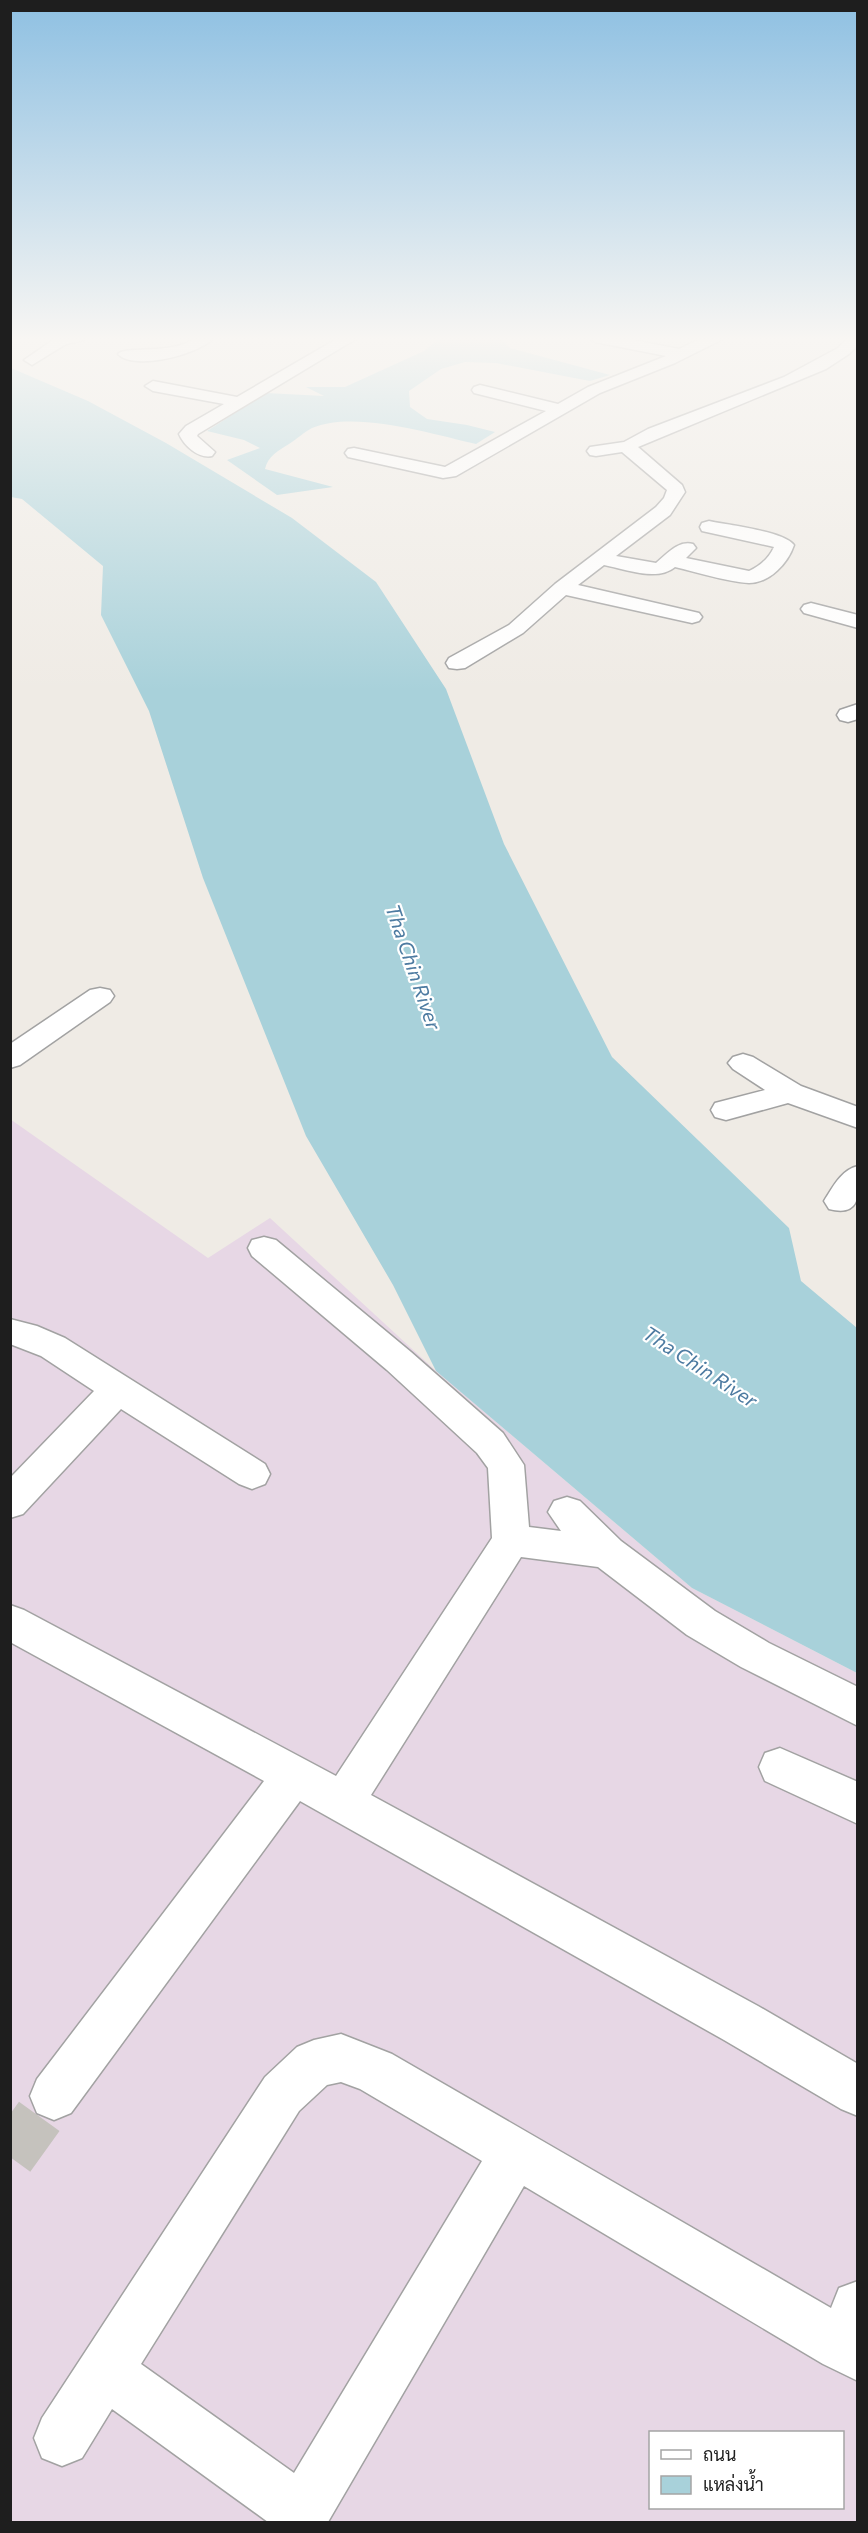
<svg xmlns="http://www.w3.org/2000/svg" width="868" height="2533" font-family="Commissioner,Sarabun,sans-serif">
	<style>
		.industrial { fill: #e7d7e5; fill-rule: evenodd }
		.water { fill: #a8d1da }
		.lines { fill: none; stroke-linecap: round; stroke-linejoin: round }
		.minor-tunnel { stroke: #c5c2bd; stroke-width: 50; stroke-dasharray: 50 25; stroke-linecap: butt }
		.minor-casing { stroke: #a2a2a2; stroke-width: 3 }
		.minor { fill: #fff; fill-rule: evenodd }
		.labels { text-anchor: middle; stroke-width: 4.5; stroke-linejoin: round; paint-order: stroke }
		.water-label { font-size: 20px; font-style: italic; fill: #4d7ba1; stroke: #fff }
	</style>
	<rect width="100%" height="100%" fill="#efebe5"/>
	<path class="industrial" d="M10 1119 208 1258 270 1218 436 1371 692 1588 857 1673V2522H11ZM650 2432H842V2508H650Z"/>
	<path class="water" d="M441 337H505L502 340 510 348 610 375 590 381 496 363 465 362 441 369 409 391 410 407 427 419 467 425 495 432 476 444C432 434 355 410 312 428 304 432 297 439 289 444 278 451 268 456 265 469L333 487 277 495 227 460 260 448 244 440 207 431 266 393 324 396 306 387H345L424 351Z
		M11 368 88 401 166 443 292 518 376 582 446 689 504 844 612 1057 789 1228 801 1281 857 1328V1673L692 1588 436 1371 393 1285 306 1136 203 878 149 711 101 615 103 566 22 499 11 497Z"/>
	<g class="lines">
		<path class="minor-tunnel" d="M10 2157 54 2096"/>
		<g class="minor-casing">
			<path id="minor" d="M87 337 84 340 66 344 32 365 24 360 56 338Z
				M197 337H214C200 355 133 371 118 354 126 345 173 356 197 337Z
				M340 337H359L198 434 197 436 215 452 212 456C199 459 184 446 179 434L186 426 224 404 153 391 145 386 153 381 237 397Z
				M587 337H618L679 349 704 337H724L721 340 675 363 600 393 456 476 443 478 348 457 345 453 348 449 354 448 445 467 546 411 474 393 472 390 474 387 480 385 558 404 588 387 666 356 595 342Z
				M848 337H858V345L849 354 826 369 638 447 682 485 685 492 670 515 616 556 656 563C667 554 678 540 693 544L696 548 686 558 749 571C760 566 769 558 774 547L770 546 702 531 700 527 702 523 709 521C727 525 784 531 794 545 788 563 770 583 749 583 728 582 696 572 675 567 657 582 625 569 604 565L578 585 699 613 702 617 699 621 692 623 566 595 523 633 465 668 457 669 449 668 446 663 449 658 509 625 555 584 656 507 664 498 667 490 622 452 596 456 590 455 587 451 590 447 624 442 648 429 784 377 838 348Z
				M811 603 858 615V628L804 613 801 609 804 605Z
				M858 704V719L848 722 840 720 837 715 840 710Z
				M100 988 110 990 114 996 110 1002 20 1065 10 1068V1044L90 990Z
				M743 1054 753 1057 801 1086 858 1107V1128L788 1103 726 1120 715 1117 711 1110 715 1103 765 1090 733 1069 728 1063 733 1057Z
				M858 1166C858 1189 864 1218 829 1209L824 1201C833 1187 841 1170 858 1166Z
				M264 1237 276 1240 411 1352 503 1433 524 1465 529 1527 561 1531 548 1512 554 1501 567 1497 580 1501 621 1541 715 1611 769 1643 858 1687V1726L741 1667 687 1635 598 1567 521 1557 371 1795 758 2006 858 2064V2116L841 2109 724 2040 300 1801 71 2113 54 2120 37 2113 30 2096 37 2079 264 1781 10 1642V1605L24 1610 336 1776 492 1538 488 1468 477 1453 387 1370 252 1256 248 1248 252 1240Z
				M10 1319 37 1326 65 1338 265 1464 270 1474 265 1484 252 1489 239 1484 121 1409 23 1514 10 1518V1478L94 1391 41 1356 10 1344Z
				M780 1748 858 1782V1824L765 1781 759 1767 765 1753Z
				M341 2034 392 2054 831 2308 839 2288 858 2281V2381L823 2364 524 2186 328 2522H268L112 2409 82 2458 62 2466 42 2458 34 2438 42 2418 265 2077 297 2047 314 2040ZM341 2082 360 2089 482 2161 294 2473 141 2364 299 2111 327 2085Z"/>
		</g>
		<use href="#minor" class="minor"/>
	</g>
	<linearGradient id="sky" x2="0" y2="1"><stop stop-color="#8ec0e2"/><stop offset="0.49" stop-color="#f8f6f3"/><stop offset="1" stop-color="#f8f6f3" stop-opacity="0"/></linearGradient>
	<rect width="868" height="692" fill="url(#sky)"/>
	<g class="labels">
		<g class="water-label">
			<text transform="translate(413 967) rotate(71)" y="7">Tha Chin River</text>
			<text transform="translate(700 1367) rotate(33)" y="7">Tha Chin River</text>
		</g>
	</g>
	<rect width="868" height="2533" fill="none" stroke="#1e1e1e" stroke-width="24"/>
	<rect x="649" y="2431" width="195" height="78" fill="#ffffff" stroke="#a5a5a5" stroke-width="1.5"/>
	<rect x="661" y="2450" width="30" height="9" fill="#ffffff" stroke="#a5a5a5" stroke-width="1.5"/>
	<text x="703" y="2461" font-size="18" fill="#1e1e1e">ถนน</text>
	<rect x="661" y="2476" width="30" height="18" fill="#a8d1da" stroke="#a5a5a5" stroke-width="1.5"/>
	<text x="703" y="2491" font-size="18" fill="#1e1e1e">แหล่งน้ำ</text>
</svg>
